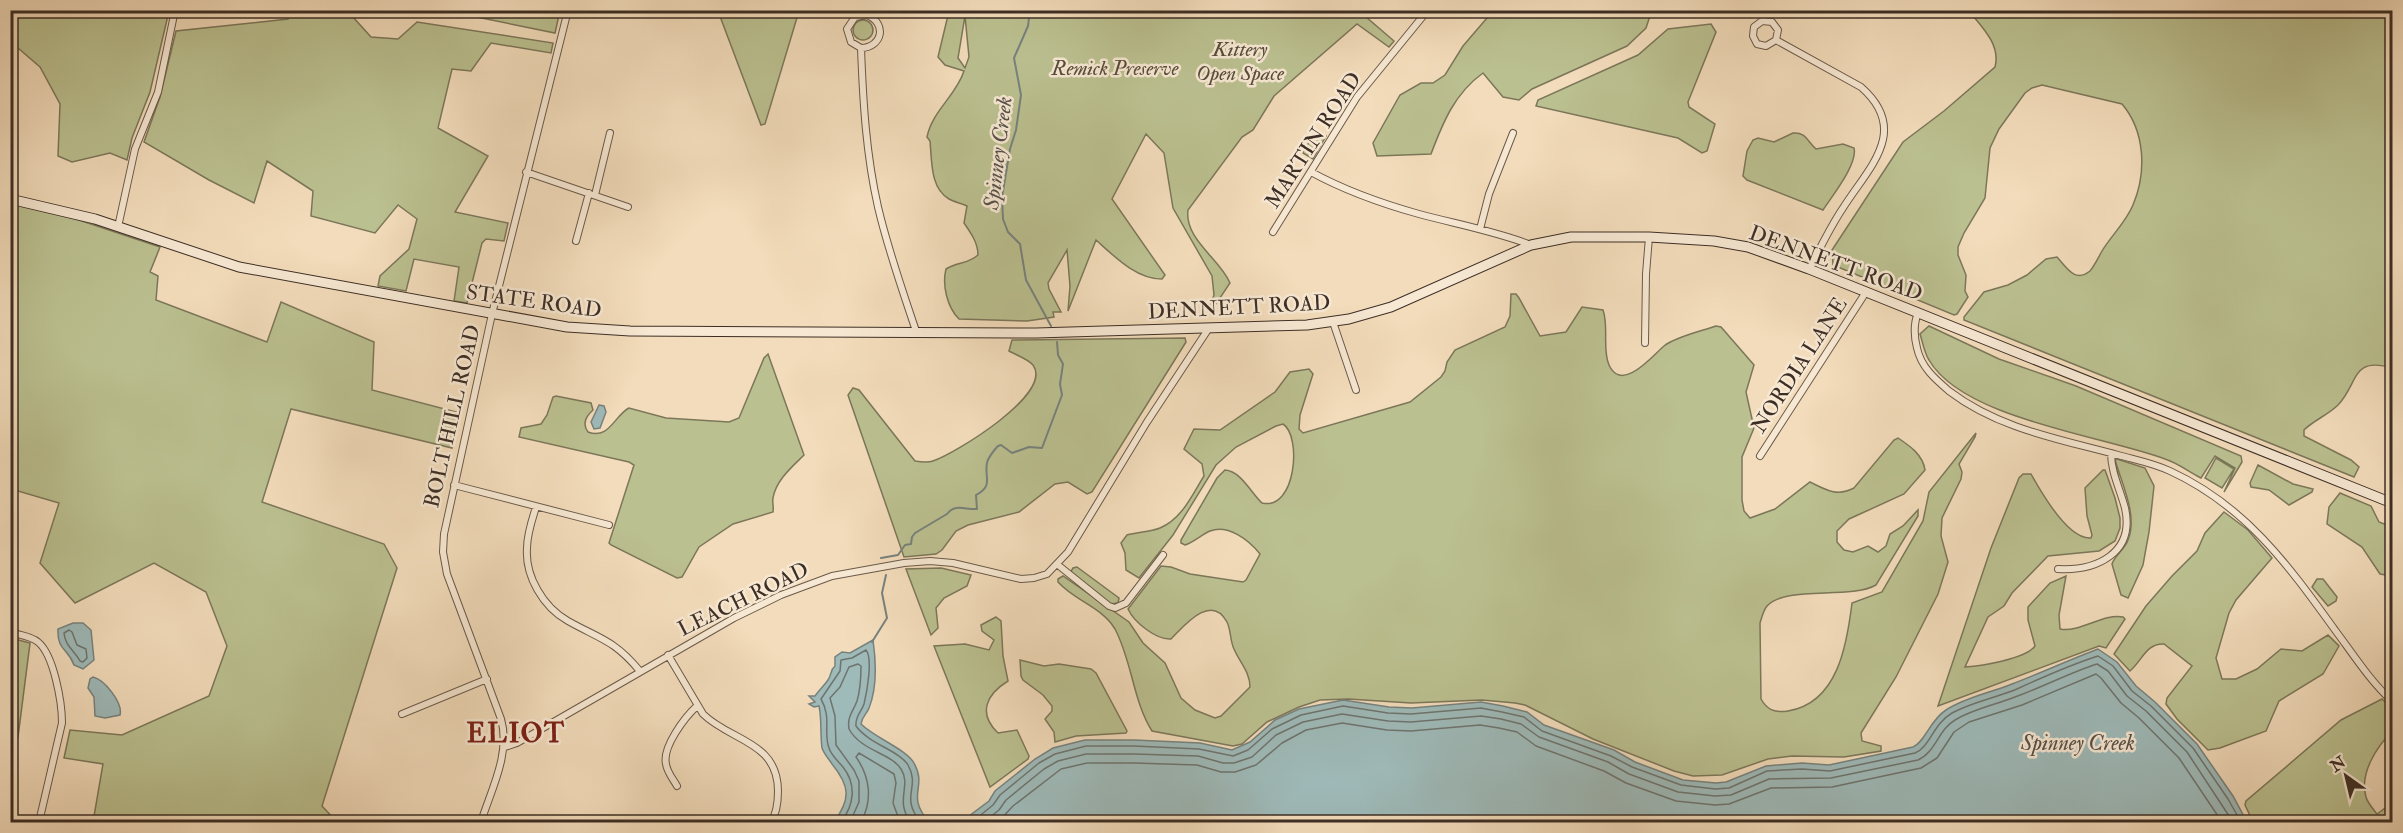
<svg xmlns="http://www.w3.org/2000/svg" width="2403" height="833" font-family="'IM FELL Double Pica',serif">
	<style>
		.green { fill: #bbc090; stroke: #7c775a; stroke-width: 1.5; fill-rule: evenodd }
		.water { fill: #9ebab9; stroke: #77827e; stroke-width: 1.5 }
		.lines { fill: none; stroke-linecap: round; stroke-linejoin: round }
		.shore { stroke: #6e746f; stroke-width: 1.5 }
		.stream { stroke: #77827e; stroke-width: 2 }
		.street-casing { stroke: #6a5a4a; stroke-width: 8 }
		.secondary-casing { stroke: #3d2e25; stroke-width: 11 }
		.street { stroke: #f7e8d3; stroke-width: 6 }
		.secondary { stroke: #f7e8d3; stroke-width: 9 }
		.labels { text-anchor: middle; stroke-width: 5; stroke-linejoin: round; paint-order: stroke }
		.park-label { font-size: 21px; font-style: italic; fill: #564b3a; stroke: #f7e8d3 }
		.street-label { font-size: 21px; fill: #3d2e25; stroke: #f7e8d3 }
		.water-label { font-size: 22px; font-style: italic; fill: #55514a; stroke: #f7e8d3 }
		.district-label { font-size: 27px; font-weight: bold; letter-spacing: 1.5px; fill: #7a1f14; stroke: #f7e8d3 }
	</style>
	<rect width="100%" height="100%" fill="#f3dcbb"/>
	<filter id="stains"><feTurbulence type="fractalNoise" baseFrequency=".00333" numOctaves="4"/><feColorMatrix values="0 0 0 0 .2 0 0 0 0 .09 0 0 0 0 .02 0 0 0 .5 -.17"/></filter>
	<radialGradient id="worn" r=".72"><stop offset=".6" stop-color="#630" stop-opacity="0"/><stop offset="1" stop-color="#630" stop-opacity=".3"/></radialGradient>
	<path class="green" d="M11 10 169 11 150 92 132 138 127 160 110 153 72 162 58 156 60 104 40 67 11 42Z
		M355 11 353 17 371 37 398 39 417 22 553 43 551 53 491 43 471 71 452 69 438 128 488 156 455 212 508 223 504 241 486 239 482 243 467 303 454 301 459 267 414 259 406 291 378 286 380 276 409 249 417 219 398 205 375 233 311 216 313 191 267 161 254 203 209 180 144 142 160 97 176 31 288 19 287 11Z
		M538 11 559 15 555 33 447 11Z
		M718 11H799L765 124 761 125Z
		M967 11H1359L1394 41 1389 47 1357 24 1274 96 1253 130 1242 137 1188 210C1184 239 1220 259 1230 283L1214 307 1209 309 1214 295 1212 276 1173 208 1164 153 1146 134 1112 199 1165 275 1162 279C1136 279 1114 256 1096 240L1068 311 1070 286 1067 250 1048 283 1049 289 1061 312H1053L1054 317 1027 321 959 319C947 307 942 285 946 269 957 262 968 264 978 255 978 243 971 233 964 223L967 206C961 203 954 202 949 199 930 188 932 161 930 141L927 137C932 111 956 96 964 71L945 65 938 57 949 11H966V13ZM965 16 969 57 965 68 958 58Z
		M1643 11 1649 19 1646 28 1627 46 1532 89 1519 100 1503 97 1483 73C1455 93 1443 122 1431 154L1377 156 1373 143 1400 95 1421 83H1433L1445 75 1463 46 1493 11Z
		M1969 11H2392V368C2351 356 2359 383 2338 405 2328 415 2314 420 2304 430V436L2351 460 2359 467 2354 477 1964 320V317L1984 292 2008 285 2027 275 2046 259 2057 257C2067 268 2075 283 2090 271 2095 265 2098 258 2102 251 2111 236 2126 222 2133 205 2147 172 2145 131 2122 104L2042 85 2032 88 2025 93 1999 129 1990 148 1985 198 1964 233 1958 247V255L1966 275 1965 291 1968 297 1957 314 1954 315 1833 265 1832 250 1903 142 1944 111 1995 67C2001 45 1982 27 1969 11Z
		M853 30a10 10 0 1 1 20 0a10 10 0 1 1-20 0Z
		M1711 24 1716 32 1688 102 1689 107 1715 124 1707 151 1702 153 1678 138 1536 106 1538 100 1638 55 1668 29Z
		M1316 130 1326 136 1313 159 1303 153Z
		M1793 133C1806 132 1807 141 1816 149L1843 144 1854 148C1858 164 1832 196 1823 210L1747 180 1743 176 1747 151 1753 140 1758 138 1774 142Z
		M10 203 70 217 160 247 150 272 158 276 156 300 267 342 281 302 374 342 372 390 460 413 452 448 291 409 262 502 384 544 397 568 322 806 337 822H93L103 764 64 758 70 730 122 735 209 696 227 646 206 592 154 563 75 603 40 563 59 503 11 489Z
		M1511 294H1516L1519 298 1540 336 1566 332 1582 307 1603 310C1609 327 1602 349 1609 365 1622 394 1654 354 1664 346 1675 337 1702 331 1716 326L1721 327 1754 365 1746 392 1754 428 1742 457V500L1744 511 1750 518 1775 509 1810 482C1826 490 1837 497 1854 488L1894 440 1898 438C1910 446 1923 455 1925 470L1904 494 1849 519 1837 531V542L1844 550 1853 552 1868 546 1878 552 1886 546 1890 534 1903 526 1918 510V516L1876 585C1850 600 1786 585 1767 606 1763 611 1762 617 1760 623L1761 699C1767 710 1775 713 1788 711 1838 703 1847 644 1852 603L1882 592 1923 521 1929 492 1976 433 1975 437 1959 464 1962 472 1961 479 1942 518 1941 536 1948 562 1938 594 1896 677 1861 733 1862 741 1881 746V751L1844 757 1792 756 1768 759 1722 775 1693 776 1674 771 1593 739 1525 705 1515 703 1482 700 1411 703 1348 699 1320 700 1299 707 1267 722 1242 744 1233 746 1152 731C1133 701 1132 661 1115 629 1102 607 1075 601 1058 582V579L1063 576 1129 622 1143 643 1165 663 1181 698 1195 710 1215 718 1221 716 1250 687C1250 672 1240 663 1234 649 1230 641 1231 630 1227 622 1211 592 1183 627 1171 639 1156 640 1134 622 1128 609L1161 566 1171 567 1190 574 1243 582 1246 580 1260 554C1249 540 1228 524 1210 531 1201 535 1194 542 1185 545L1181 543V540L1217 478 1225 470C1241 471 1251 493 1262 503 1296 511 1302 436 1283 424L1276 426 1236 447 1216 465 1173 535 1139 578 1126 570 1125 553 1121 543 1127 535C1138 532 1150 532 1160 528 1182 519 1192 495 1204 476L1202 464 1184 449 1194 429 1220 430 1275 392 1290 372 1309 369 1313 374 1300 415 1299 429 1303 433 1410 402 1441 377 1445 371 1447 362 1455 350 1505 327 1510 316Z
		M1929 326 1999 359 2076 386 2241 456 2242 462 2224 492 2235 468 2215 456 2201 478C2189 472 2178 463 2165 459 2104 436 1963 419 1929 360 1924 352 1923 343 1920 334Z
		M1185 338 1186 342 1092 492 1087 494 1068 482 1055 484 1019 512 968 525 956 531 942 550 936 554 904 557 848 395 853 388 859 390 915 461C921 462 927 463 933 461 954 454 1054 394 1033 365 1028 359 1016 355 1009 351L1012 340Z
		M768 354 804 455C792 467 776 480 773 498 772 502 774 507 773 512L733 524 699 547 682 577 677 578 611 545 609 543 634 465 629 462 519 437 521 428 541 424 547 415 553 397 556 396 591 403 593 410C585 417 582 424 588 432 609 440 614 416 629 408L666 418 729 422 739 418 764 358Z
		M2216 458 2234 469 2222 488 2205 478Z
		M2117 459 2145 468 2154 486 2149 532 2143 565 2128 598 2121 595 2112 564C2115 555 2125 549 2128 540 2138 516 2122 484 2115 460Z
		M2258 465 2293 484 2313 489 2312 492 2289 505 2269 490 2251 487 2250 483Z
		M2103 470H2105L2115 498 2120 518V528L2115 541 2099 551 2048 556 2012 593 2004 606 1988 617 1965 667C1981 666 2026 659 2035 646L2028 620V607L2050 583 2066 576 2059 615 2060 629C2080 633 2103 613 2123 617L2125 619 2106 648 2099 646 1938 706 1991 548 2019 478 2023 474H2031C2041 492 2068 540 2091 538L2092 535 2087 516 2085 488Z
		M2340 493 2371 506 2379 522 2392 527V576L2380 574 2362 547 2327 524 2329 507Z
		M2224 512 2248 530 2272 558 2236 600 2229 613 2216 658 2222 679H2236L2257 669 2281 649 2302 651 2328 635 2339 646 2323 674 2279 701 2266 731 2220 748 2208 750 2177 719 2166 704 2167 698 2192 666 2164 644C2146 643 2142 661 2130 671L2114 654 2146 606 2172 576 2197 551 2205 533Z
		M1077 567 1119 598 1118 603 1110 604 1070 573 1073 568Z
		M941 568 971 575 967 586 944 598 936 608 938 628 931 635 906 569Z
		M2317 579H2323L2337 597 2336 601 2328 606 2312 587Z
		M996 617 1001 621 1003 656 1008 681C987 694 977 713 998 733L1017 730 1029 756 1028 759 990 787 934 646 965 644 989 650 994 640 982 631 981 625Z
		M11 638 30 643 18 737 11 766Z
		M1020 660 1044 666 1059 664 1091 669 1096 673 1127 731 1126 733 1076 736 1055 742 1054 732 1045 719 1052 711V706L1043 695 1023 680 1021 676Z
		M2382 699 2392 709V731C2377 747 2359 773 2366 797 2367 802 2373 809 2377 814L2392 803V822H2253L2245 805 2246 801 2341 720Z"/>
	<path class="water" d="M599 405 604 406 606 412 600 428 594 429 591 422Z
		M73 623H83L91 630 94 660 83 669 74 665C68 648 57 651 58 629Z
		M873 640C876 661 877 688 869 708 867 714 862 716 861 724 875 738 906 749 914 763 928 788 905 794 929 822H834C851 799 850 786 832 764 829 759 824 754 822 748 820 734 822 720 819 706L814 707 809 704 815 702 809 696H815C819 690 824 686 828 680 832 674 830 670 835 666V657L842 652 850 653Z
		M2098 649 2117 662 2136 686 2155 702 2197 744 2233 796 2247 822H961L989 801 995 791 1035 759 1053 748 1085 740H1134L1200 743 1232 750 1250 742 1275 720 1299 709 1343 700 1389 707 1412 708 1481 702 1503 706 1527 712 1544 725 1614 750 1635 762 1683 780 1716 783 1726 782 1766 766 1802 763 1829 765 1913 747C1925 742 1930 720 1946 710 1966 697 1990 693 2012 684 2041 673 2069 660 2098 649Z
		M93 677C105 680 123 703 120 715L105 718 95 716 94 697 88 688 90 679Z"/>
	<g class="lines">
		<path class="shore" d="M69 630 72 632 77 645 86 649 87 658 83 662 80 661C74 650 65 646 64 633Z
			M841 822C854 805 857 785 843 767 838 761 831 755 829 748 823 732 832 718 821 699L840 671 841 660 852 658 866 650C873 658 867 692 864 704 861 713 855 716 856 726 869 744 900 751 908 765 921 788 899 797 921 822
			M850 822 859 802V781L854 770 836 745 835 716 830 698 840 687 849 667 858 664 861 666C861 677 860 691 857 701 853 712 847 716 849 729 861 751 891 753 901 769 912 786 894 801 911 822
			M861 822C873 800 870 777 856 757L859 753 894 774 896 783 893 803 900 822
			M972 822 993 805 1000 795 1039 763 1055 754 1086 746H1134L1199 749 1233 756 1248 750 1272 729 1301 715 1343 706 1388 713 1411 714 1481 708 1502 712 1524 717 1542 731 1611 756 1632 767 1681 785 1715 789 1729 788 1767 771 1802 769 1830 771 1915 753C1930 747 1933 724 1952 713 1972 702 1995 698 2017 689 2043 677 2070 665 2098 656L2113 666 2132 691 2151 706 2193 748 2228 799 2241 822
			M984 822 999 810 1006 800 1044 769 1058 761 1086 754H1134L1198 756 1223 763H1234L1252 757 1276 735 1303 722 1342 714 1388 721 1411 722 1481 716 1501 719 1521 724 1539 737 1608 762 1629 774 1678 792 1715 796 1731 795 1769 779 1831 778 1918 760C1936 752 1938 730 1955 720 1973 709 1995 705 2015 697 2043 687 2069 673 2097 664L2108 671 2127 696 2146 711 2187 752 2233 822
			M998 822 1013 806 1061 769 1087 763H1134L1197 765 1221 772H1235L1256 765 1282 743 1306 730 1342 723 1387 730 1411 731 1480 725 1499 728 1517 732 1536 746 1604 771 1626 783 1676 801 1715 805 1729 804 1771 788 1832 787 1921 768 1937 758 1954 732 1969 722 2022 705 2096 674 2101 678 2121 703 2139 718 2179 758 2222 822"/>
		<path class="stream" d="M1030 10 1028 26 1014 58 1021 95 1016 130 1010 149 1002 197 1003 219 1008 232 1020 244 1026 280 1051 326
			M881 558 898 555 905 545 911 544 912 537 915 533 947 514C955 503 966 510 977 509L976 495C994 485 984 478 987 463 988 458 994 450 998 446L1001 445 1012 453 1029 447 1042 448 1062 395 1060 384 1063 364 1058 355 1057 342
			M872 642 887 618 882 593 886 575"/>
		<g class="street-casing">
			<path id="street" d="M1776 40 1766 46 1757 44 1753 36 1754 27 1762 21 1772 22 1778 30 1776 40 1861 87C1911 131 1868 168 1843 208 1830 227 1820 249 1809 269
				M861 48 851 42 847 29 855 17 867 15C887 23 883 47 861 48 863 101 866 154 878 207 888 250 903 292 917 334
				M526 172 628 207
				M1311 172C1344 190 1383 204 1419 214 1456 224 1495 231 1531 245
				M595 195 610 133
				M118 227 135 149 158 92 175 10
				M1480 229 1489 194 1513 133
				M1273 232 1357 97 1428 10
				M576 241 589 193
				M1918 313C1913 325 1914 336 1917 348 1921 367 1935 379 1949 391 1999 429 2059 439 2118 455 2136 460 2153 463 2170 471 2246 506 2288 565 2335 630 2353 654 2370 681 2392 701
				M1333 322 1356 390
				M1645 343 1646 274 1649 237
				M1760 456 1866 292
				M454 485 609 525
				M536 507C532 520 527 534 527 548 525 576 543 607 568 621 600 639 614 640 639 670
				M1058 565 1109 606 1115 608 1126 603 1163 555
				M2058 569C2097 571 2135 553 2125 508 2120 489 2111 472 2111 453
				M10 632C19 635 31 636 38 642 54 655 62 703 62 723L39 822
				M668 655 703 714C730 741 778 741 778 791 778 802 777 813 771 822
				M402 714 487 679
				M505 747 517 743 734 618 781 595 832 576 904 563 930 561 953 563 1021 579 1034 578 1047 574 1068 552 1147 422 1209 328
				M677 786C673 779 667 772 666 764 662 747 685 717 697 706
				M481 822C491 790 511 753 501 719L447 574 443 552 444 534 492 314 568 10"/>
		</g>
		<g class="secondary-casing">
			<path id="secondary" d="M10 199 95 219 239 267 567 327 630 331 1036 333 1307 325 1349 319 1391 307 1531 245 1571 237H1649L1714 241 1748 247 1809 269 2392 503"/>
		</g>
		<use href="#street" class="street"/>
		<use href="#secondary" class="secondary"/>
	</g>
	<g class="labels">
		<g class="park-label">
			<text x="1240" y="56">Kittery<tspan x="1240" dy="24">Open Space</tspan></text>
			<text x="1115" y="75">Remick Preserve</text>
		</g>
		<g class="street-label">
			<text transform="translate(1313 140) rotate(-57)" y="7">MARTIN ROAD</text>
			<text transform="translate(1836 263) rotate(20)" y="7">DENNETT ROAD</text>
			<text transform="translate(534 301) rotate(8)" y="7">STATE ROAD</text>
			<text transform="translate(1239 307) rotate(-3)" y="7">DENNETT ROAD</text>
			<text transform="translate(1799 365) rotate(-57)" y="7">NORDIA LANE</text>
			<text transform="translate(452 416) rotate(-77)" y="7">BOLT HILL ROAD</text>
			<text transform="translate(743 599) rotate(-26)" y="7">LEACH ROAD</text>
		</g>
		<g class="water-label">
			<text transform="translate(997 153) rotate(-83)" y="8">Spinney Creek</text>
			<text x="2078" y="750">Spinney Creek</text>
		</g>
		<g class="district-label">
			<text x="516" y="742">ELIOT</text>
		</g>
	</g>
	<rect width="2403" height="833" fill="none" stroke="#f3dcbb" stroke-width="36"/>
	<rect x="12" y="12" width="2379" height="809" fill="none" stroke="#3d2e25" stroke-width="3"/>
	<rect x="18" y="18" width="2367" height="797" fill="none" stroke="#3d2e25" stroke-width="1.5"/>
	<g transform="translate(2346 776) rotate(326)" stroke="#f7e8d3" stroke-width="4.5" paint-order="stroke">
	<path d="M0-4.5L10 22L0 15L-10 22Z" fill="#3d2e25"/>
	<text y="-9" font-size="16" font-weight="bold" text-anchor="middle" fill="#3d2e25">N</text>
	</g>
	<rect width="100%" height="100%" filter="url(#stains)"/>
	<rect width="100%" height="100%" fill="url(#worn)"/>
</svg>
